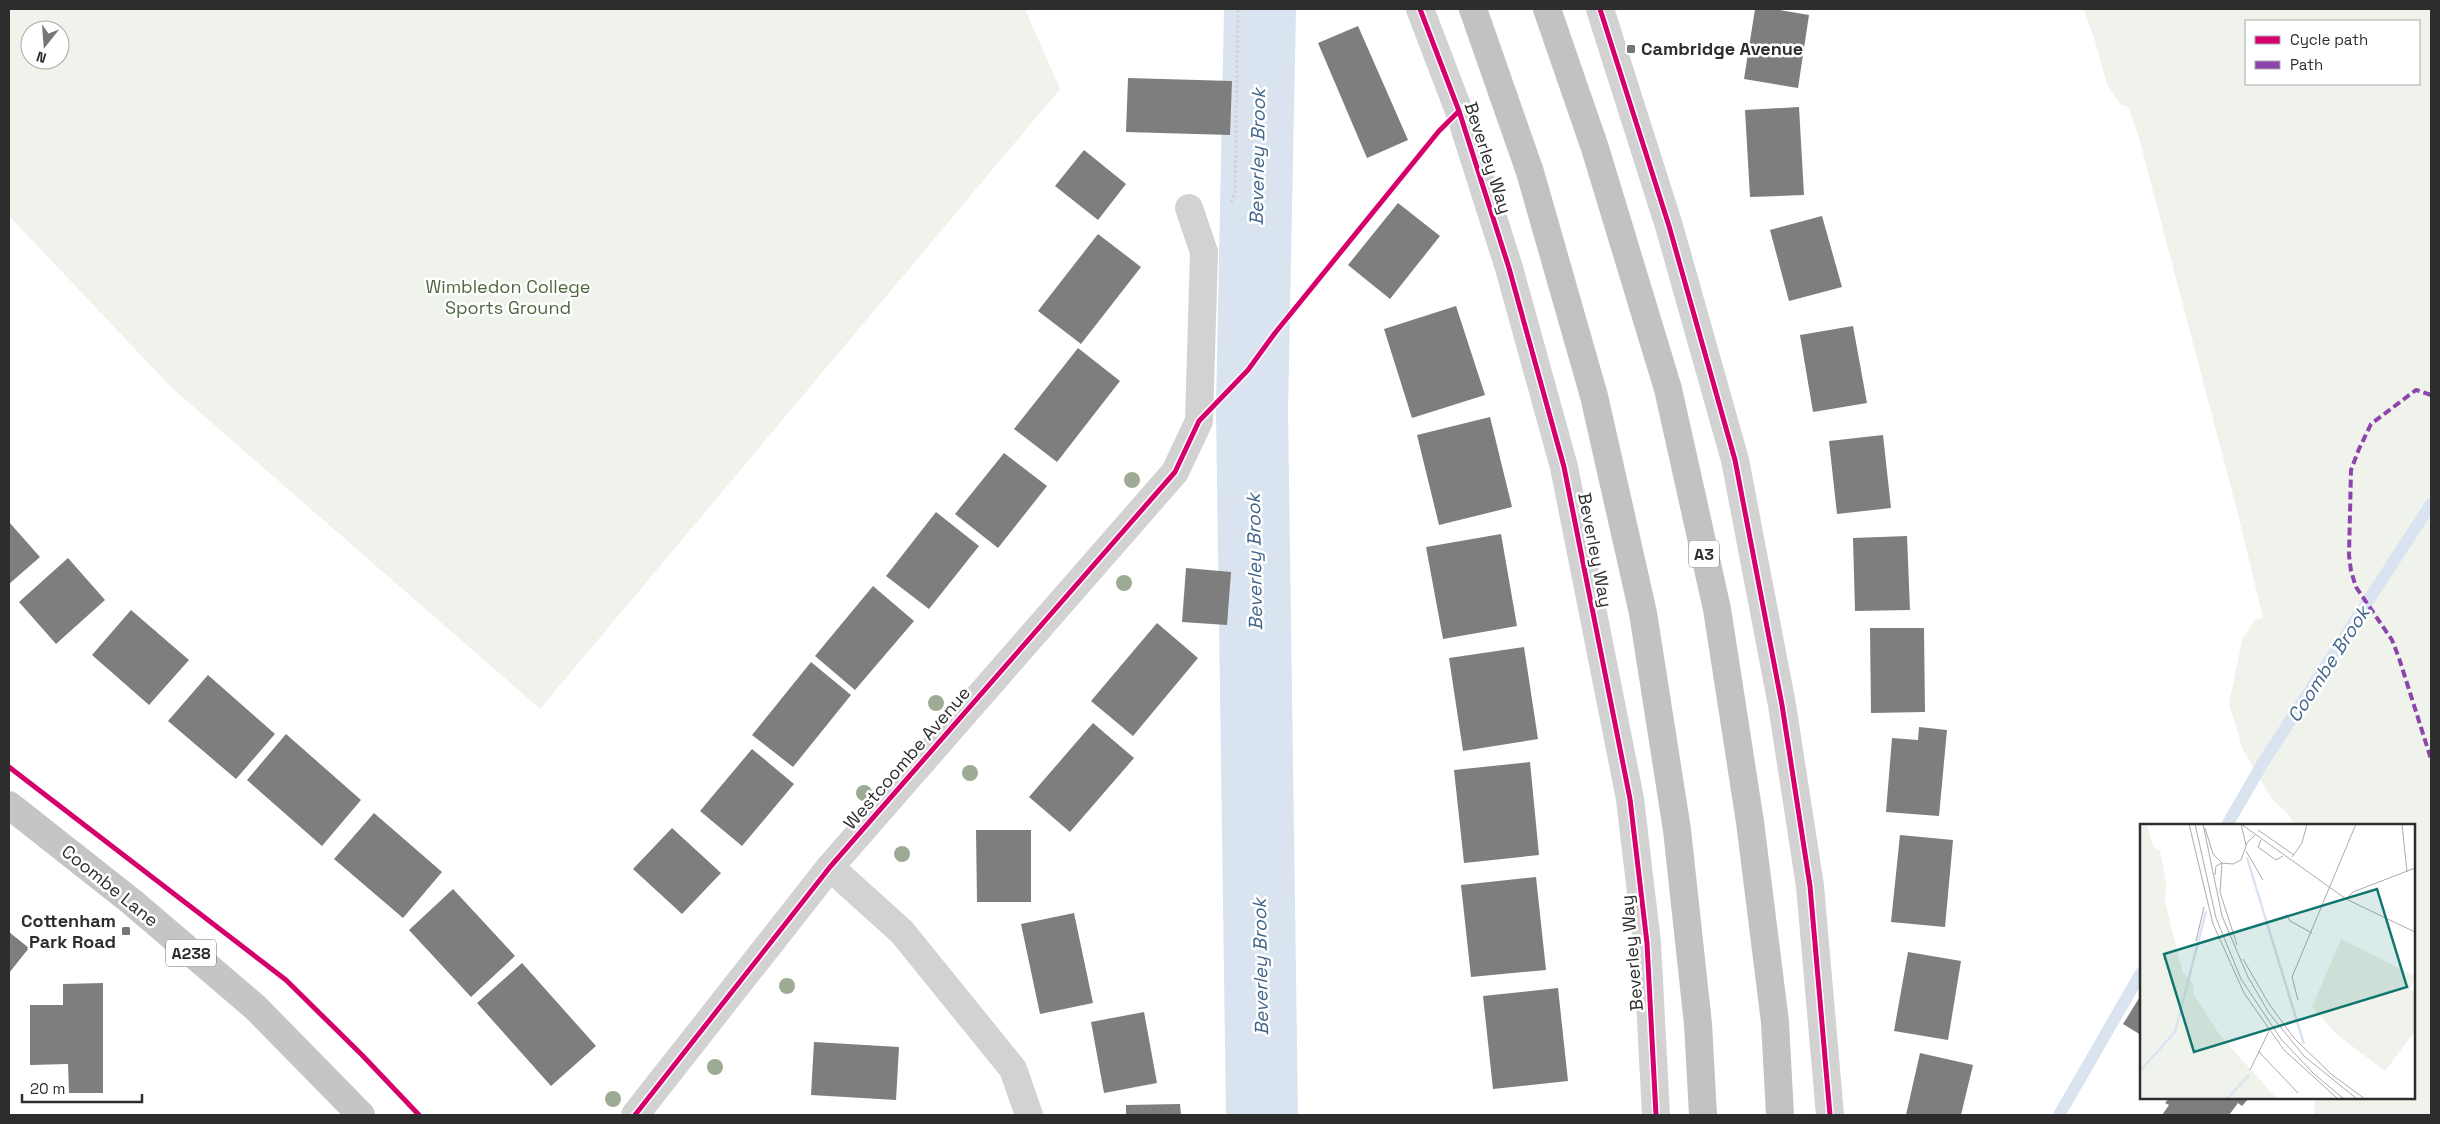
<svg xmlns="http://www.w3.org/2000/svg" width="2440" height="1124" font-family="'Space Grotesk',sans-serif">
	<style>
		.green { fill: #eff3eb; fill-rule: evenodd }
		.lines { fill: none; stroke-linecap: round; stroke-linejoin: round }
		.stream { stroke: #d9e4f0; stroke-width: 12 }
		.river { stroke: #d9e4f0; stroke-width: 72 }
		.building { fill: #7e7e7e }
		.path { stroke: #d2d2d2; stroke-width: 3; stroke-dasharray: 2.5 2.5; stroke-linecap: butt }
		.minor { stroke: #d2d2d2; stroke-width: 28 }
		.primary { stroke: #c5c5c5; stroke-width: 28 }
		.trunk { stroke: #c2c2c2; stroke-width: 28 }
		.quiet { stroke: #8e44ad; stroke-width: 4; stroke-dasharray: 8 4; stroke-linecap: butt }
		.cycleway-casing { stroke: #fff; stroke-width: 8 }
		.cycleway { stroke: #d6006c; stroke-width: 5 }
		.tree { fill: #9dab95 }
		.poi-dot { fill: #767676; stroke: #fff; stroke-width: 2 }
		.labels { text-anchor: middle; stroke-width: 5; stroke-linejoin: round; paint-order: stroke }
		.shield { fill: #fff; stroke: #6c6c6c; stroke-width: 1 }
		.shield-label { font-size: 16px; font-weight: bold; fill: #2d2d2d }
		.poi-label { font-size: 18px; font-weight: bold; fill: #2d2d2d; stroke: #fff; text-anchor: start }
		.street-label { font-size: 18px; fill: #2d2d2d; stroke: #fff }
		.park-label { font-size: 18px; fill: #4c663e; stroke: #fff }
		.water-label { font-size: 19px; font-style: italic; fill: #41658a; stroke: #fff }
		.inset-river { fill: none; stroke: #d9e4f0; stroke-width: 2.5 }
		.inset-road { fill: none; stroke: #ababab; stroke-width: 1 }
		.view { fill: #0f766e; fill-opacity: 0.15; stroke: #0f766e; stroke-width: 2.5 }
		.inset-edge { fill: none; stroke: #2d2d2d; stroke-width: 2.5 }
	</style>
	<rect width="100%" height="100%" fill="#fff"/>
	<path class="green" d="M9 9H1025L1060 89 540 709 172 388 9 216ZM30 30H60V60H30Z
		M2084 9H2431V1115H2314L2315 1098H2414V825H2294L2290 816 2272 799 2243 750 2229 704 2242 640 2254 621 2263 618 2239 518 2138 134 2128 107 2121 105 2107 85 2096 44ZM2246 21H2419V84H2246Z"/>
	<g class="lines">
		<path class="stream" d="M2227 825 2264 761 2431 504
			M2059 1115 2141 973"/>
		<path class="river" d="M1260 9 1252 410 1262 1115"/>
	</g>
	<path class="building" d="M1755 9H1773L1809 15 1798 88 1744 79Z
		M1358 26 1408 140 1367 158 1318 43Z
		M1128 78 1232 81 1230 135 1126 132Z
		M1799 107 1804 195 1750 197 1745 110Z
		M1084 150 1126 184 1098 220 1055 186Z
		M1398 203 1440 236 1390 299 1348 265Z
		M1822 216 1842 287 1789 301 1770 230Z
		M1098 234 1141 267 1081 344 1038 311Z
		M1456 306 1485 395 1412 418 1384 329Z
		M1853 326 1867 403 1813 412 1800 335Z
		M1078 348 1120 381 1057 462 1014 429Z
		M1490 417 1512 507 1439 525 1417 435Z
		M1883 435 1891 508 1837 514 1829 441Z
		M1004 453 1047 486 998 548 955 514Z
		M936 512 979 546 929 609 886 576Z
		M9 522 40 557 9 584Z
		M1501 534 1517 626 1443 639 1426 547Z
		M1907 536 1910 610 1855 611 1853 538Z
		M68 558 105 600 56 644 19 602Z
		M1186 568 1231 572 1227 625 1182 622Z
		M873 586 914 621 855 690 815 656Z
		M131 610 189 660 149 705 92 655Z
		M1157 623 1198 658 1133 736 1091 701Z
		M1870 628H1924L1925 712 1871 713Z
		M1524 647 1538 739 1463 751 1449 658Z
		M811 662 851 695 793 767 752 735Z
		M208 675 275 734 236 779 168 721Z
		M1093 723 1134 758 1070 832 1029 797Z
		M1919 727 1947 730 1939 816 1886 812 1892 738 1918 740Z
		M286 734 361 800 322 846 247 780Z
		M752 749 794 784 742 846 700 811Z
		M1530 762 1539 855 1464 863 1454 770Z
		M374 813 442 872 403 918 334 859Z
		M672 828 721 873 682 914 633 869Z
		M976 830H1031V902H977Z
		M1900 835 1953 840 1945 927 1891 922Z
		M1536 877 1546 970 1471 977 1461 885Z
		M453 889 515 956 471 997 409 930Z
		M1074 913 1093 1003 1040 1014 1021 924Z
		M9 932 29 948 9 973Z
		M1908 952 1961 961 1948 1040 1894 1031Z
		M522 963 596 1046 551 1086 477 1003Z
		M103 983V1093H69L68 1064 30 1065V1005H63V984Z
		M1558 988 1568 1081 1493 1089 1483 996Z
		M2141 995V1035L2123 1024Z
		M1144 1012 1157 1083 1104 1093 1091 1022Z
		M814 1042 899 1047 896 1100 811 1095Z
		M1920 1053 1973 1065 1961 1115H1906Z
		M2169 1098H2249L2242 1106 2238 1103 2229 1115H2162L2169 1105 2165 1103Z
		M1180 1104 1181 1115H1126V1105Z"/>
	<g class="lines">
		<path class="path" d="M1231 202 1235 193 1238 9
			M1237 383 1275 333 1431 141"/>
		<path class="minor" d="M1420 9 1459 111 1509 268 1564 467 1630 799 1647 943 1656 1115
			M1600 9 1669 226 1735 460 1782 705 1810 886 1830 1115
			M830 867 902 932 1013 1069 1029 1115
			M635 1115 830 867 1175 472 1199 421 1204 252 1189 208"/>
		<path class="primary" d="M9 805 132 902 256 1008 361 1115"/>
		<path class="trunk" d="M1473 9 1530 172 1594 396 1643 613 1677 830 1698 1024 1703 1115
			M1547 9 1595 148 1668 389 1717 609 1750 822 1775 1022 1780 1115"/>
		<path class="quiet" d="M2431 395 2416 390 2371 424 2359 449 2351 470 2349 555 2351 571 2356 587 2392 640 2399 658 2431 759"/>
		<g class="cycleway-casing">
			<path id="cycleway" d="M1420 9 1459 111 1509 268 1564 467 1630 799 1647 943 1656 1115
				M1600 9 1669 226 1735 460 1782 705 1810 886 1830 1115
				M9 767 286 980 362 1055 419 1115
				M635 1115 830 867 1175 472 1199 421 1248 370 1275 333 1439 131 1459 111"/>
		</g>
		<use href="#cycleway" class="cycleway"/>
	</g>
	<g class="tree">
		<circle cx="1132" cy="480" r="8"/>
		<circle cx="1124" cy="583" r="8"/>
		<circle cx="936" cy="703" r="8"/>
		<circle cx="970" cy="773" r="8"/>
		<circle cx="864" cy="793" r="8"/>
		<circle cx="902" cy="854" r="8"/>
		<circle cx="787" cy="986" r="8"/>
		<circle cx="715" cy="1067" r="8"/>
		<circle cx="613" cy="1099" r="8"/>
	</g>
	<g class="poi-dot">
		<rect x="1626" y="44" width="10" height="10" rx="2.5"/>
		<rect x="121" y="926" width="10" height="10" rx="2.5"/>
	</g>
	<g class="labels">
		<g class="shield">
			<rect x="1689" y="540.5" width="30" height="27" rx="4"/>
			<rect x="166" y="939.5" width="50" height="27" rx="4"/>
		</g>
		<g class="shield-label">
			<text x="1704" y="560">A3</text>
			<text x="191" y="959">A238</text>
		</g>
		<g class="poi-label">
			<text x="1641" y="55">Cambridge Avenue</text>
			<text x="116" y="927" text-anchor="end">Cottenham<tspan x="116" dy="21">Park Road</tspan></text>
		</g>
		<g class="street-label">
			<text transform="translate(1488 158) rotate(72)" y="6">Beverley Way</text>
			<text transform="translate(1595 550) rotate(79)" y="6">Beverley Way</text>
			<text transform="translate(907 758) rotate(-49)" y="6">Westcoombe Avenue</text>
			<text transform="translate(110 886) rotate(39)" y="6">Coombe Lane</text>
			<text transform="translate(1632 953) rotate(-95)" y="6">Beverley Way</text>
		</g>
		<g class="park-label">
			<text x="508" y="293">Wimbledon College<tspan x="508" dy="21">Sports Ground</tspan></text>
		</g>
		<g class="water-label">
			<text transform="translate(1257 157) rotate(-89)" y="7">Beverley Brook</text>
			<text transform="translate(1254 562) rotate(-91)" y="7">Beverley Brook</text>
			<text transform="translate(2328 664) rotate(-57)" y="7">Coombe Brook</text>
			<text transform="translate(1260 967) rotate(-91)" y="7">Beverley Brook</text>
		</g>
	</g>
	<g transform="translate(2140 824)">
		<rect width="275" height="275" fill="#fff"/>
		<path d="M0 0H7L13 23 20 27 26 58 25 78 43 149 54 161 53 169 79 210 137 275H0ZM201 115 275 152 270 165 275 169V207L245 247 196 210 172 183Z" fill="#eff3eb"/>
		<path class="inset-river" d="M107 34 164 220M0 247 35 208 66 87M87 275 109 251"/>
		<path class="inset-road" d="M49 0 73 100 104 169 144 226 198 275M55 0 76 94 101 155 141 215 173 249 204 275M63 0 82 92 108 153 129 189 164 232 217 275M101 0 206 75 275 108M101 0 106 21M262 0 267 48M65 4 73 30 82 39 76 42 75 51M118 6 154 31M121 16 118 23 136 36 143 32M106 27 123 56M152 33 162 19 167 0M82 39 80 68 97 121M82 39 93 40 101 36 107 19 115 11M206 75 213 68 275 44M146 90 150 97 172 109M56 117 64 83M103 135 129 180 154 214 191 250 225 275M158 176 152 153 216 0M119 228 158 269M110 246 129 207"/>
		<path class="view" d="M237 65 267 163 54 228 24 130Z"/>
		<rect width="275" height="275" class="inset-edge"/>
	</g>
	<rect width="2440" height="1124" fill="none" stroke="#2d2d2d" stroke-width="20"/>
	<rect x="2245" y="20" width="175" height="65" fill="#ffffff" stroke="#ababab"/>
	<rect x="2255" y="36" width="25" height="8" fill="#d6006c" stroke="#ababab"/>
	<text x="2290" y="45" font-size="15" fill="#2d2d2d">Cycle path</text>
	<rect x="2255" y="61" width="25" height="8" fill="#8e44ad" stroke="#ababab"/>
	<text x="2290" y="70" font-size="15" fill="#2d2d2d">Path</text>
	<g transform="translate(45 45) rotate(197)"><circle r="24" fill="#ffffff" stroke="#ababab"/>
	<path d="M0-4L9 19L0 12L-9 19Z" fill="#767676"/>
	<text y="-8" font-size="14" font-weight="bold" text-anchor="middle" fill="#2d2d2d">N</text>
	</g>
	<path d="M22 1094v8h120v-8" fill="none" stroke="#2d2d2d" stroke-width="2.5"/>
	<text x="30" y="1094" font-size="15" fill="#2d2d2d" stroke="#ffffff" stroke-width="4" paint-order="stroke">20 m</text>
</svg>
